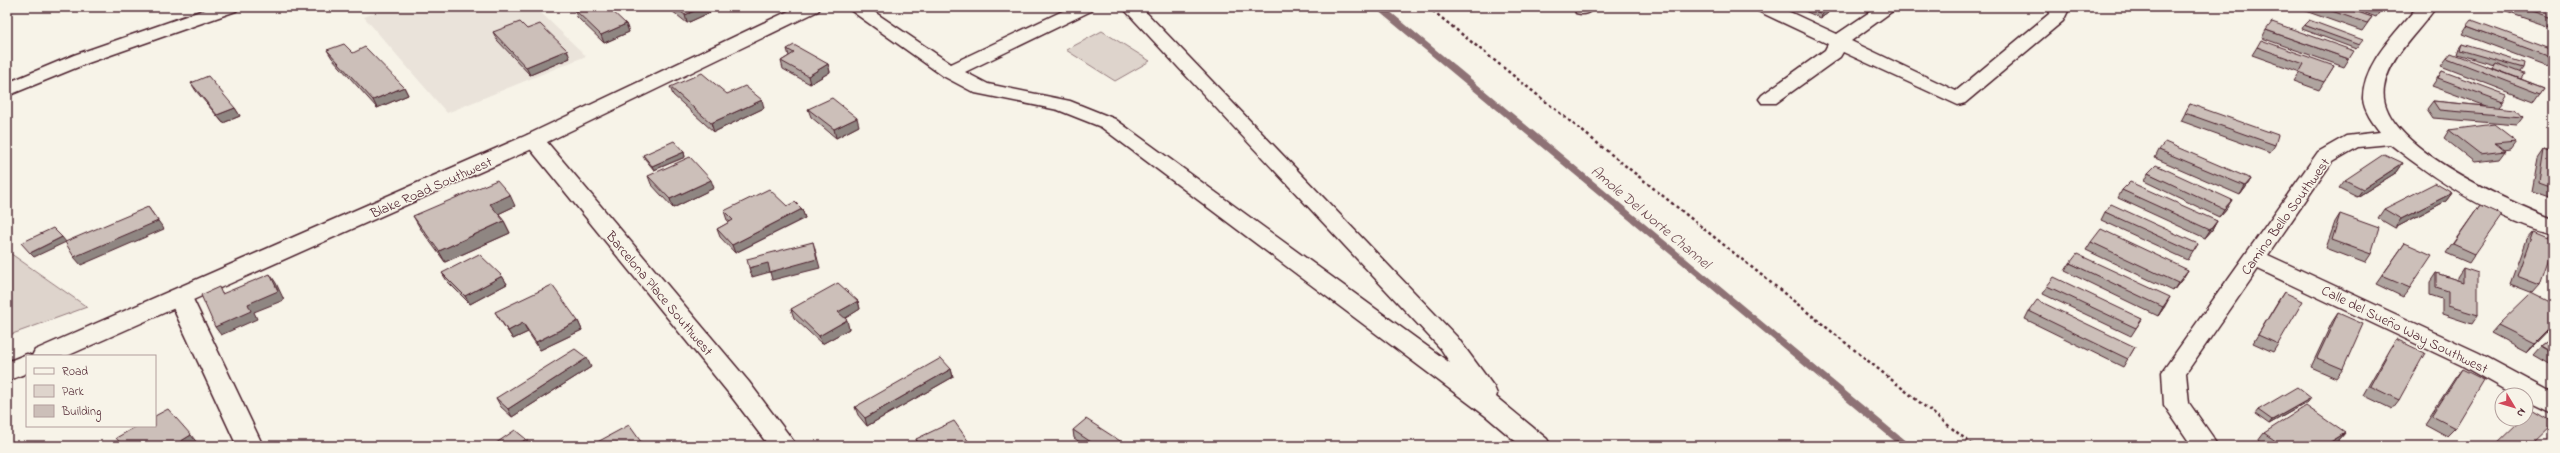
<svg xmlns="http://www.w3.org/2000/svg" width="2560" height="453" font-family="'Indie Flower',sans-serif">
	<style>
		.built { fill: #eae3da }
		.green { fill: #ded4cc; stroke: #947a7c }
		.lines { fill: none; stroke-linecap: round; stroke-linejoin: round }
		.stream { stroke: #8e7275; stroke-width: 7 }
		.minor-casing { stroke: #4a1f2b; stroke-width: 3 }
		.major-casing { stroke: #4a1f2b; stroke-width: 3 }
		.path { stroke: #4a1f2b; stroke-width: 2.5; stroke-dasharray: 3 3; stroke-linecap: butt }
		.minor { fill: #f7f3e8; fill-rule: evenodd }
		.major { fill: #f7f3e8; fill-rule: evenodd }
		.wall { fill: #afa49f; stroke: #4a1f2b }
		.shaded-wall { fill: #8f8682; stroke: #4a1f2b }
		.building { fill: #ccbfb9; stroke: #4a1f2b }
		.labels { text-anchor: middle; stroke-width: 3; stroke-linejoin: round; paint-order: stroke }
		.street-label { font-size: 14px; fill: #4a1f2b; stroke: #f7f3e8 }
		.water-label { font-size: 15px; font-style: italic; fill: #6c4950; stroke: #f7f3e8 }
	</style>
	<rect width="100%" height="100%" fill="#f7f3e8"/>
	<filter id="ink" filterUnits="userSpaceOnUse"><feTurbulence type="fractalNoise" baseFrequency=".025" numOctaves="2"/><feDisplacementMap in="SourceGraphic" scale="8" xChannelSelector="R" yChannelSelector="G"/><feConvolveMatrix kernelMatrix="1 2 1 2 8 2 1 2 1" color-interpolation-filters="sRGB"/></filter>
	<g filter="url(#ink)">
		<path class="built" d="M390 7H535L586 56 447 113 364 17Z"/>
		<path class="green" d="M1102 31 1150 61 1115 81 1066 50Z
			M7 251 87 307 7 336Z"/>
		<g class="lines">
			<path class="stream" d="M1379 7 1906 446"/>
			<g class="minor-casing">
				<path id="minor" d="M212 7H239L236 11 88 63 7 96V83L74 55Z
					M846 7H867L951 64 1071 7H1094L1091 11 965 72 988 84 1070 101 1115 119 1450 363 1441 349 1122 7H1141L1457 337 1494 387 1497 394 1496 397 1547 439 1551 446H1521L1487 417 1101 127 1058 110 975 93 943 76Z
					M1574 7H1594C1589 14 1584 15 1576 13Z
					M1755 7H1779L1837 34 1877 7H1898L1851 41 1956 91 2049 14 2052 7H2070L2063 21 1965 103 1958 105 1843 52 1840 57 1776 103H1762L1759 99 1762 95 1825 50 1828 44 1758 11Z
					M2417 7H2436C2419 32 2389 56 2384 88 2375 144 2510 202 2553 219V234C2493 218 2438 182 2390 144L2358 147 2332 162 2268 255 2479 353 2553 393V415L2526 402V395H2514L2461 365 2258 269 2186 373 2189 403 2219 446H2192L2164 405 2162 372 2318 152 2346 136 2380 132C2373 123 2364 111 2363 99 2362 64 2397 32 2417 7Z
					M534 134 541 135 749 382 797 446H769L731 396 527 145 524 140 527 135Z
					M180 289 188 291 192 297 263 446H237L168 297 172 291Z"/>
			</g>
			<g class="major-casing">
				<path id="major" d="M797 7H821L818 11 541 145 67 356H27V373L7 381V362L27 354 32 356 35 350 527 135Z"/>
			</g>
			<path class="path" d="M1428 7 1974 446"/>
			<use href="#minor" class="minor"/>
			<use href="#major" class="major"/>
		</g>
		<path class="wall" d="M667 7H709L711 12 687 23Z
			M1795 7H1824L1829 9 1828 13 1821 18Z
			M2294 7H2343L2372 17 2362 31Z
			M2350 7H2383L2376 17Z
			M2492 7H2553V28Z
			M574 9 626 24 629 32 604 43 577 17Z
			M2304 25 2360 44 2356 49 2302 29Z
			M2467 26 2553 57 2547 66 2462 34Z
			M527 29 570 58 530 75 497 40 493 32Z
			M2266 30 2349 59 2344 67 2262 38Z
			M2462 44 2523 68 2520 72 2521 79 2544 88 2534 102 2441 66 2447 58 2492 68 2494 65 2457 54 2459 48Z
			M2257 47 2334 66 2319 90 2294 81 2300 72 2252 55Z
			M787 49 828 64 830 72 810 84 783 69 781 61 789 56Z
			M327 50 353 53 404 87 408 95 377 108 332 58Z
			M2442 71 2503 102 2499 107 2523 117 2517 125 2433 118 2427 109 2433 101 2486 106 2432 86Z
			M191 83 235 108 240 116 223 123 196 91Z
			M670 87 727 94 764 108 714 132 673 95Z
			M2190 104 2275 145 2270 153 2181 121Z
			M808 109 859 126 836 138 811 117Z
			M2449 130 2516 141 2510 149 2503 150 2505 151 2499 159 2474 162 2444 138Z
			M2159 150 2251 179 2246 187 2240 195 2155 158Z
			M2544 150 2553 153V198L2532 191 2538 159Z
			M684 152 685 157 654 170 645 159 643 155Z
			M2403 163 2397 172 2357 197 2339 188 2345 180Z
			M2148 173 2227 208 2219 217 2144 181Z
			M648 176 714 188 673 208 651 184Z
			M2122 190 2217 221 2212 230 2205 238 2118 198Z
			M2452 193 2446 201 2395 228 2378 218 2384 209Z
			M2480 205 2475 254 2469 263 2446 253Z
			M515 206 498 214 504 221 510 233 445 262 420 228 413 216Z
			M787 206 802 209 805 218 735 253 720 237 717 229 730 222 727 220 724 211Z
			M2105 212 2198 244 2188 260 2101 220Z
			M2340 214 2371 254 2365 263 2326 248 2335 222Z
			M2533 231 2540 285 2533 293 2510 284 2526 239Z
			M2091 242 2188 270 2183 278 2173 291 2086 250Z
			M2405 243 2410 288 2403 297 2376 284Z
			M2070 263 2165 306 2158 316 2065 271Z
			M2463 268 2478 315 2472 324 2442 314V299L2430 295V282L2436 273 2457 280V277Z
			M442 273 502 276 507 284 470 304 447 281Z
			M2047 286 2142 319 2131 336 2043 294Z
			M2284 292 2278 344 2273 352 2253 343 2278 301Z
			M858 301 860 309 845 318 849 329 822 344 794 318 791 309Z
			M2553 304V325L2527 352 2491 333 2498 325Z
			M2029 311 2135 347 2123 367 2025 319Z
			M495 312 578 321 582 330 540 350 528 332 513 339 500 320Z
			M2338 313 2343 369 2336 378 2311 367 2332 322Z
			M2553 338V366L2534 355 2541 347Z
			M2396 339 2399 400 2392 409 2363 395 2390 348Z
			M591 367 512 417 501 407 496 398Z
			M951 369 953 377 867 426 858 415 855 407Z
			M2462 369 2455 428 2447 436 2425 424 2455 378Z
			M2308 402 2269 424 2255 414 2258 410Z
			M1073 430 1128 446H1085L1074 438Z
			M2264 433H2345L2338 441 2331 446H2265L2258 441Z
			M916 439 969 446H918Z"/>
		<path class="shaded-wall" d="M703 7H709L711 12 687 23 685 15Z
			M1829 9 1828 13 1821 18 1822 14Z
			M626 24 629 32 604 43 601 35Z
			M567 50 570 58 530 75 526 67Z
			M828 64 830 72 810 84 808 76Z
			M404 87 408 95 377 108 373 100Z
			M762 100 764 108 714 132 711 123Z
			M235 108 240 116 223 123 217 115Z
			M857 118 859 126 836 138 834 129Z
			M684 152 685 157 654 170 652 166Z
			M2403 163 2397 172 2357 197 2363 189Z
			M2251 179 2246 187 2240 195 2245 186Z
			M711 180 714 188 673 208 670 199Z
			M2452 193 2446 201 2395 228 2401 219Z
			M510 195 515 206 496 215 490 204Z
			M2232 200 2227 208 2219 217 2224 209Z
			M148 207 164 229 81 265 74 257Z
			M802 209 805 218 735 253 732 245Z
			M504 221 510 233 445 262 439 251Z
			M2217 221 2212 230 2205 238 2210 230Z
			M62 237 66 242 34 257 30 253Z
			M813 242 820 268 772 280 770 272 752 277 749 268Z
			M2188 270 2183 278 2173 291 2178 283Z
			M270 274 276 283 284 300 254 312 257 319 221 335 215 327 248 304Z
			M502 276 507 284 470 304 465 296Z
			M2170 297 2165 306 2158 316 2163 307Z
			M858 301 860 309 841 321 838 312Z
			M847 320 849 329 822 344 819 336Z
			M578 321 582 330 540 350 536 342Z
			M523 323 528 332 513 339 508 331Z
			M2553 324V325L2527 352 2534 343Z
			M587 358 591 367 512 417 508 409Z
			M951 369 953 377 867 426 865 418Z
			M2311 398 2308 402 2269 424 2272 420Z
			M2345 433 2338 441 2331 446H2324Z
			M191 435 198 444 194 446H173Z
			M526 439 529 443 525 446H516Z
			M969 442V446H961Z"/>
		<path class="building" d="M579 7H608L626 24 601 35 574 9Z
			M674 7H703L685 15Z
			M1806 7H1824L1829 9 1822 14Z
			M2320 7H2343L2372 17 2367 23Z
			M2521 7H2553V18Z
			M2309 20 2363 40 2359 45 2304 25Z
			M2472 20 2553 50V58L2467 26Z
			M520 22 527 29 540 24 567 50 526 67 493 32Z
			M2272 22 2354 51 2349 59 2266 30Z
			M2261 40 2334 66 2324 82 2299 73 2304 64 2257 47Z
			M344 44 353 53 365 47 404 87 373 100 327 50Z
			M2462 44 2524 63 2523 68 2460 50Z
			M794 45 828 64 808 76 781 61 794 53 787 49Z
			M2451 53 2544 88 2540 94 2447 58Z
			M2495 63 2524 74 2521 79 2492 68Z
			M2442 71 2507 95 2503 102 2438 78Z
			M702 73 727 94 745 86 762 100 711 123 670 87Z
			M208 76 235 108 217 115 191 83Z
			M832 98 857 118 834 129 808 109Z
			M2433 101 2516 109 2523 117 2439 110Z
			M2190 104 2278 135 2275 145 2185 113Z
			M2494 124 2516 141 2495 143 2505 151 2480 154 2449 130Z
			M674 141 684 152 652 166 643 155Z
			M2165 142 2251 179 2245 186 2159 150Z
			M2544 150 2553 153V188L2539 183Z
			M2384 154 2403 163 2363 189 2345 180Z
			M690 157 711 180 670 199 648 176Z
			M2156 165 2232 200 2224 209 2148 173Z
			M497 180 510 195 490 204 504 221 439 251 413 216Z
			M2130 182 2217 221 2210 230 2122 190Z
			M2435 183 2452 193 2401 219 2384 209Z
			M769 189 787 206 795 202 802 209 732 245 717 229 733 220 724 211Z
			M2111 204 2198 244 2193 252 2105 212Z
			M2480 205 2502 215 2475 254 2453 244Z
			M148 207 158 221 74 257 65 242Z
			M2340 214 2379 228 2371 254 2332 240Z
			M53 228 62 237 30 253 21 243Z
			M2101 229 2188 270 2178 283 2091 242Z
			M2533 231 2553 239V247L2540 285 2517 276Z
			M813 242 817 259 770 272 768 263 749 268 747 259Z
			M2405 243 2432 255 2410 288 2382 276Z
			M479 254 502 276 465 296 442 273Z
			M2077 254 2170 297 2163 307 2070 263Z
			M2463 268 2478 273V315L2448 306V291L2436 287V273L2463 282Z
			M270 274 278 291 248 304 251 311 215 327 201 295 219 287 222 294Z
			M2054 277 2142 319 2136 328 2047 286Z
			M838 283 858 301 838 312 847 320 819 336 791 309Z
			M552 285 578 321 536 342 523 323 508 331 495 312Z
			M2284 292 2303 301 2278 344 2258 335Z
			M2531 293 2553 304V324L2534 343 2498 325Z
			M2037 300 2135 347 2128 359 2029 311Z
			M2338 313 2363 324 2343 369 2317 358Z
			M2553 338V354L2541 347Z
			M2396 339 2425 353 2399 400 2370 386Z
			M575 349 587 358 508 409 496 398Z
			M941 358 951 369 865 418 855 407Z
			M2462 369 2484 380 2455 428 2432 416Z
			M2297 387 2311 398 2272 420 2258 410Z
			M2306 406 2345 433 2324 446H2283L2264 433Z
			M168 409 191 435 173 446H123L116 438 137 426H155V416Z
			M2531 410 2553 423V425L2531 446H2494L2522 419H2526V415Z
			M1086 419 1128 446H1097L1073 430Z
			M954 421 969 442 961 446H920L916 439Z
			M629 425 644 446H590Z
			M515 430 526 439 516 446H492Z"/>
	</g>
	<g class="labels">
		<g class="street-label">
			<text transform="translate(431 187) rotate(-24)" y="5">Blake Road Southwest</text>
			<text transform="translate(2285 216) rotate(-54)" y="5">Camino Bello Southwest</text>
			<text transform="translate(660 293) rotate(50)" y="5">Barcelona Place Southwest</text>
			<text transform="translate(2405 329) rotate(26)" y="5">Calle del Sueño Way Southwest</text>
		</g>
		<g class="water-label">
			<text transform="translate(1651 217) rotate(40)" y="5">Amole Del Norte Channel</text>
		</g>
	</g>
	<rect width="2560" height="453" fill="none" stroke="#f7f3e8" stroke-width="24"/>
	<rect x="12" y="12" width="2536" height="429" fill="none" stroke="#4a1f2b" stroke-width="1.5" filter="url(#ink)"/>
	<rect x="26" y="355" width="130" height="72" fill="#f7f3e8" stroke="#b29e9c"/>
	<rect x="34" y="368" width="20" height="6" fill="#f7f3e8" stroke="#b29e9c"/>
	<text x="62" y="375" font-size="12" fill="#4a1f2b">Road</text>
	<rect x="34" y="385" width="20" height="12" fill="#ded4cc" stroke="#b29e9c"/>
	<text x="62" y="395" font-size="12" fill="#4a1f2b">Park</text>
	<rect x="34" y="405" width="20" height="12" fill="#ccbfb9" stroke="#b29e9c"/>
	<text x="62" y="415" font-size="12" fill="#4a1f2b">Building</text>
	<g transform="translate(2514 407) rotate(128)"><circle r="19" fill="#f7f3e8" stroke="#b29e9c"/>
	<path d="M0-3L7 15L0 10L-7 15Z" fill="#d1495b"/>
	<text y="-6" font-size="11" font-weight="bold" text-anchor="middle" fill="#4a1f2b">N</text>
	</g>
</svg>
